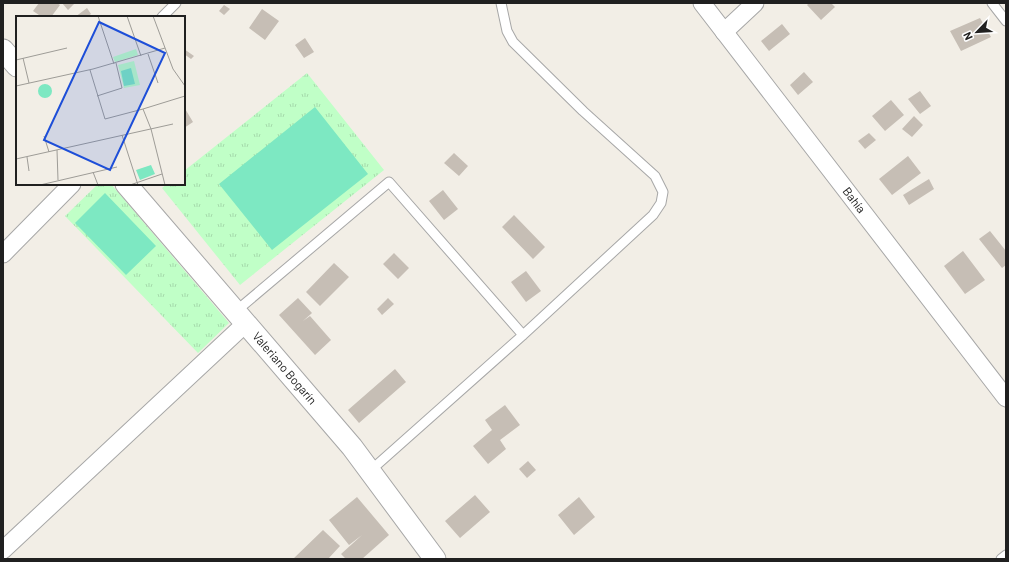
<svg xmlns="http://www.w3.org/2000/svg" width="1009" height="562" font-family="Barlow,sans-serif">
	<style>
		.park { fill: url(#park-tufts) }
		.pitch { fill: #7de8c2 }
		.building { fill: #c6beb5 }
		.lines { fill: none; stroke-linecap: round; stroke-linejoin: round }
		.service-casing { stroke: #a7a7a7; stroke-width: 11 }
		.minor-casing { stroke: #a7a7a7; stroke-width: 19 }
		.tertiary-casing { stroke: #a7a7a7; stroke-width: 23 }
		.service { stroke: #fff; stroke-width: 9 }
		.minor { stroke: #fff; stroke-width: 17 }
		.tertiary { stroke: #fff; stroke-width: 21 }
		.labels { text-anchor: middle; stroke-width: 3; stroke-linejoin: round; paint-order: stroke }
		.street-label { font-size: 12px; fill: #202020; stroke: #fff }
		.inset-road { fill: none; stroke: #9e9c97; stroke-width: 1 }
		.view { fill: #1d4ed8; fill-opacity: 0.15; stroke: #1d4ed8; stroke-width: 2 }
		.inset-edge { fill: none; stroke: #202020; stroke-width: 2 }
	</style>
	<defs>
		<pattern id="park-tufts" width="24" height="20" patternUnits="userSpaceOnUse"><rect width="24" height="20" fill="#c0ffc7"/><path d="M3 7l-1-3M5 7V3M7 7l1-3M15 17l-1-3M17 17v-4M19 17l1-3" fill="none" stroke="#a5daab"/></pattern>
	</defs>
	<rect width="100%" height="100%" fill="#f2eee6"/>
	<path class="park" d="M307 73 384 170 240 285 162 188 167 184H184V171Z
		M98 184H111L229 323 198 353 65 216Z"/>
	<path class="pitch" d="M315 107 368 174 272 250 219 184Z
		M105 193 156 246 126 275 75 223Z"/>
	<path class="building" d="M39 3H57L60 5 51 17H42L33 11Z
		M62 3H75L68 10Z
		M809 3H831L835 7 821 20 807 5Z
		M224 5 230 9 224 15 219 11Z
		M87 8 91 14 87 17H75Z
		M262 9 279 21 265 40 249 28Z
		M980 18 991 37 961 51 950 31Z
		M782 24 790 34 769 51 761 41Z
		M305 38 314 52 304 58 295 45Z
		M184 49 194 56 191 59 184 54Z
		M804 72 813 82 798 95 790 85Z
		M920 91 931 106 920 114 908 99Z
		M891 100 904 115 885 131 872 116Z
		M184 107 193 122 184 128Z
		M914 116 923 125 912 137 902 129Z
		M869 133 876 140 865 149 858 141Z
		M454 153 468 166 459 176 444 163Z
		M908 156 921 173 892 195 879 179Z
		M929 179 934 189 909 205 903 195Z
		M443 190 458 209 444 220 429 201Z
		M514 215 545 247 533 259 502 227Z
		M990 231 1006 251V265L1002 268 979 239Z
		M963 251 985 280 965 294 944 266Z
		M394 253 409 268 398 279 383 264Z
		M334 263 349 277 320 306 306 292Z
		M526 271 541 291 526 302 511 282Z
		M298 298 312 313 303 321 310 316 331 340 315 355 279 315Z
		M388 298 394 304 382 315 377 309Z
		M395 369 406 382 359 423 348 410Z
		M505 405 520 425 500 440 506 449 488 464 473 446 492 430 485 420Z
		M528 461 536 470 527 478 519 469Z
		M475 495 490 512 460 538 445 521Z
		M357 497 389 535 362 559H346L341 554 362 535 349 545 329 520Z
		M579 497 595 517 574 535 558 515Z
		M323 530 340 546 328 559H293Z"/>
	<g class="lines">
		<g class="service-casing">
			<path id="service" d="M992 3 1006 21
				M162 17 176 3
				M235 312 389 182 523 335
				M370 471 523 335 653 215 661 203 663 192 655 176 583 111 513 42 507 31 501 3
				M1001 559 1006 555"/>
		</g>
		<g class="minor-casing">
			<g id="minor">
				<path id="s1" d="M702 3 1006 398"/>
				<path d="M724 32 755 3"/>
				<path d="M3 254 72 184"/>
				<path d="M3 550 245 324"/>
			</g>
		</g>
		<g class="tertiary-casing">
			<g id="tertiary">
				<path d="M3 50 17 66"/>
				<path id="s2" d="M126 184 352 447 435 559"/>
			</g>
		</g>
		<use href="#service" class="service"/>
		<use href="#minor" class="minor"/>
		<use href="#tertiary" class="tertiary"/>
	</g>
	<g class="labels">
		<g class="street-label">
			<text dy="4" stroke="none"><textPath href="#s1" startOffset="249">Bahía</textPath></text>
			<text dy="4" stroke="none"><textPath href="#s2" startOffset="243">Valeriano Bogarín</textPath></text>
		</g>
	</g>
	<g transform="translate(16 16)">
		<rect width="169" height="169" fill="#f2eee6"/>
		<path d="M120 33 122 39 99 46 97 41ZM118 45 124 69 108 72 102 49Z" fill="#c0ffc7"/>
		<path d="M115 52 119 68 108 70 105 55ZM22 75a7 7 0 1 1 14 0a7 7 0 1 1-14 0ZM135 149 139 158 124 164 120 154Z" fill="#7de8c2"/>
		<path class="inset-road" d="M82 0 98 48M111 0 125 40M137 0 157 53 169 70M132 38 142 67M7 42 13 67M0 44 51 32M74 54 89 103 127 93M0 70 77 53 149 32M81 80 106 72 100 47M106 119 122 169M28 120 33 136M41 134 42 164M11 141 13 155M0 143 157 108M77 156 82 169M24 169 101 151M114 169 146 158M149 169 135 113 127 93 169 80"/>
		<path class="view" d="M83 6 149 37 94 154 28 124Z"/>
		<rect width="169" height="169" class="inset-edge"/>
	</g>
	<rect width="1009" height="562" fill="none" stroke="#202020" stroke-width="8"/>
	<g transform="translate(977 32) rotate(245)" stroke="#ffffff" stroke-width="3" paint-order="stroke">
	<path d="M0-3L7 15L0 10L-7 15Z" fill="#202020"/>
	<text y="-6" font-size="11" font-weight="bold" text-anchor="middle" fill="#202020">N</text>
	</g>
</svg>
